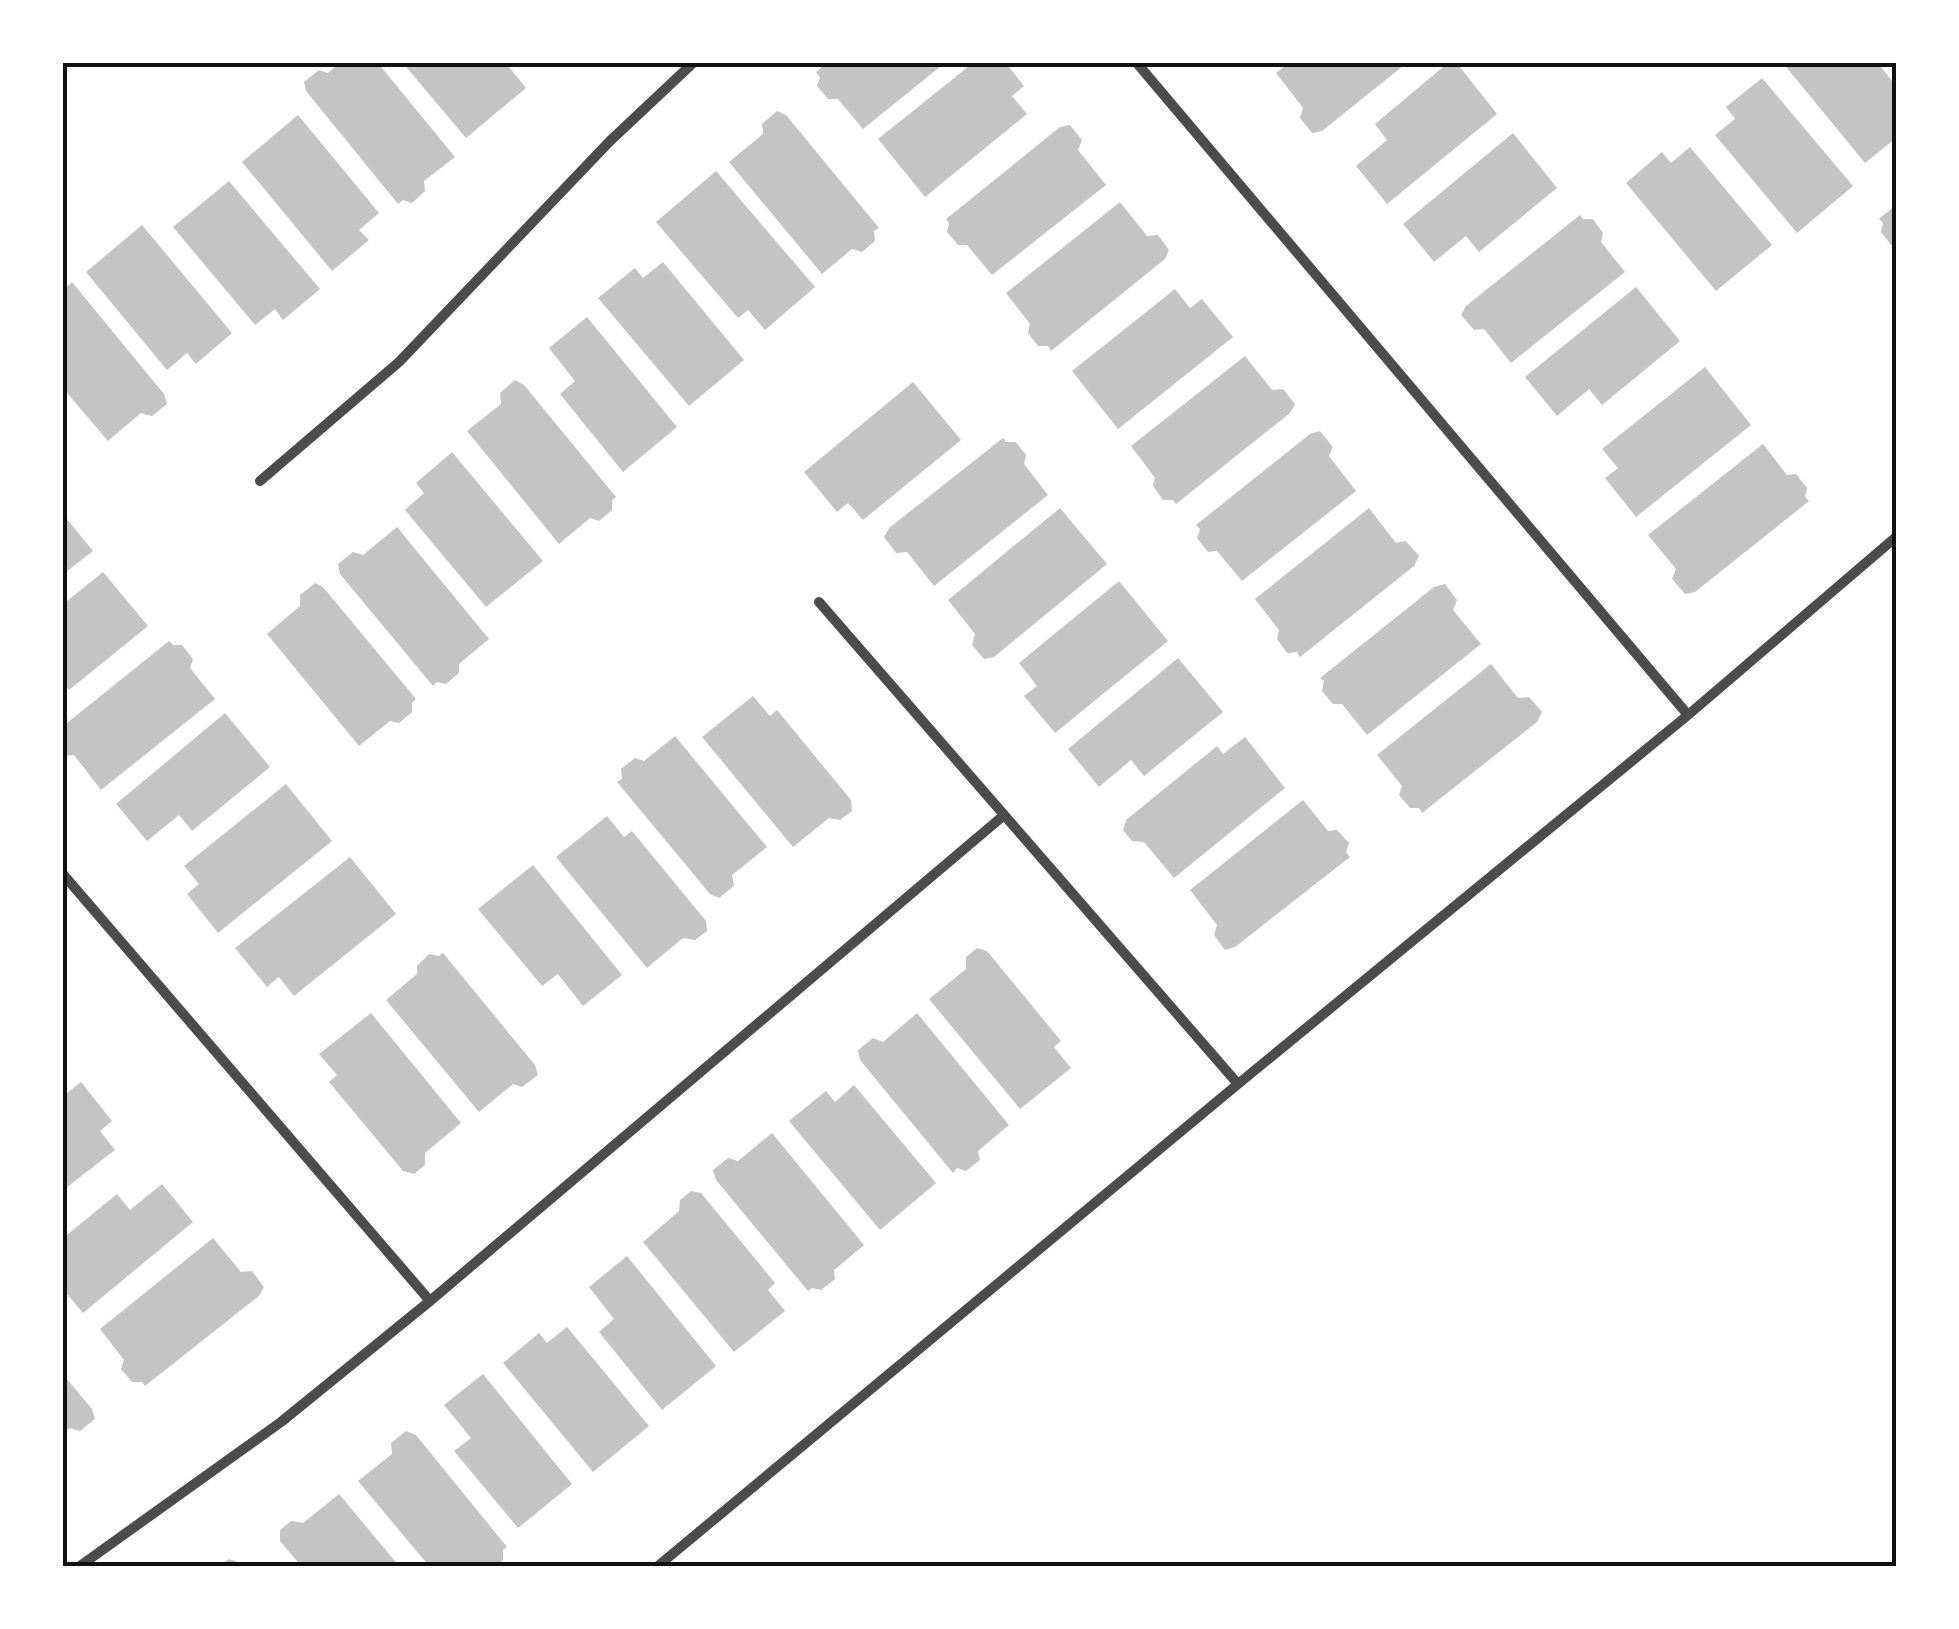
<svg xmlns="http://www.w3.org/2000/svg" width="1959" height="1629" font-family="'PT Sans',sans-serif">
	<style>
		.building { fill: #c4c4c4 }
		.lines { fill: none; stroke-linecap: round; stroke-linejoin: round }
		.minor { stroke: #4c4c4c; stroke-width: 10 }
		.neatline { fill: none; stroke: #111; stroke-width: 4 }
	</style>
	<rect width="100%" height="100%" fill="#fff"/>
	<path class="building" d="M341 62H377L455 157 424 181 425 191 412 203 403 200 398 204 306 91 304 82 319 70 328 73Z
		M402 62H505L526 88 466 138Z
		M828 62H946L863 129 838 99H828L817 86 820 77 816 72Z
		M974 62H1005L1024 86 1012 96 1027 114 925 197 878 139Z
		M1290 62H1408L1322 131 1312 133 1300 118 1303 108 1276 73Z
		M1449 62H1456L1497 114 1387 204 1356 166 1387 140 1375 124Z
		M1782 62H1877L1896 86V138L1865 163Z
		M1762 78 1853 186 1797 233 1715 135 1735 119 1726 107Z
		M777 111 786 115 879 228 874 231 875 241 862 252 852 249 822 274 729 162 763 134 762 124Z
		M298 115 379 213 359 230 369 240 332 271 242 162Z
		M1070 125 1082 140 1078 150 1106 185 992 275 967 245H958L947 232 949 223 946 219 1060 127Z
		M1513 133 1557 188 1479 252 1466 236 1434 262 1403 224Z
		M1690 147 1772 245 1716 291 1626 183 1662 152 1671 163Z
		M716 171 815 287 765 330 748 310 738 318 656 222Z
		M229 181 320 289 283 320 275 309 255 325 173 227Z
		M1120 202 1147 236 1158 235 1169 250 1165 259 1051 351 1048 346H1038L1028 333 1030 324 1006 293Z
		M1896 205V245H1891L1881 232 1883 223 1879 219Z
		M1580 215 1583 219H1593L1603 233 1601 242 1625 272 1511 363 1484 329 1474 330 1461 315 1466 306Z
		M142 225 232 333 196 364 187 353 167 370 86 272Z
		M663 262 744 360 689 406 598 298 635 268 643 278Z
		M72 282 164 394 167 404 152 416 141 413 108 441 62 387V285L68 286Z
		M1636 287 1680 341 1602 405 1589 389 1557 416 1525 377Z
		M1175 289 1190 308 1202 299 1233 337 1118 429 1072 371Z
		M587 317 677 427 623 472 560 394 575 381 549 348Z
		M1245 356 1272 390 1283 389 1295 404 1290 413 1176 504 1173 500H1163L1153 486 1155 478 1131 446Z
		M1705 367 1751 425 1636 517 1605 478 1618 468 1602 449Z
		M515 380 524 385 616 497 612 500V510L599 521 590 518 559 544 467 431 501 404 500 393Z
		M913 382 961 440 863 520 848 503 837 512 804 472Z
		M1320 431 1333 447 1329 456 1356 491 1242 581 1217 551 1208 552 1197 538 1200 529 1196 525 1310 434Z
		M1003 438 1006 442H1016L1026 455 1024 464 1048 495 934 586 907 552 896 553 884 537 889 528Z
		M1763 444 1787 475 1796 474 1807 488 1805 497 1809 501 1695 592 1685 594 1672 579 1676 569 1648 535Z
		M452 452 543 561 486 607 405 510 424 493 416 483Z
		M1060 508 1107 564 994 657 984 659 972 645 975 634 948 600Z
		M1369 508 1396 543 1406 541 1419 556 1414 566 1300 657 1297 652 1287 653 1277 639 1279 630 1255 599Z
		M62 513 93 551 62 575Z
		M397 527 489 639 459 664V673L446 684 437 682 433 686 340 574 338 564 353 552 363 555Z
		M103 572 148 626 69 690 62 682V605Z
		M1119 581 1168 641 1055 733 1024 696 1037 686 1019 663Z
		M315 583 323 587 416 699 412 703V712L399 723 390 721 359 746 267 634 300 606V595Z
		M1445 584 1457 600 1453 610 1481 644 1367 735 1342 704H1333L1322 691 1324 681 1320 678 1434 587Z
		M169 641 173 645H182L193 659 190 668 215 699 101 790 74 755 62 756V727Z
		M1178 658 1223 712 1144 776 1131 760 1099 787 1068 749Z
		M1491 664 1518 698 1529 697 1542 712 1537 722 1422 813 1419 808H1410L1399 795 1402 786 1377 755Z
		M753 696 770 716 777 710 851 800 852 811 840 820 829 818 793 847 702 737Z
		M225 713 270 767 192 831 179 815 147 841 116 804Z
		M675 736 767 847 732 875 734 886 719 898 710 894 617 782 622 779 621 769 635 758 644 761Z
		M1245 737 1285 788 1174 878 1144 842 1132 841 1123 830 1126 820 1217 746 1223 754Z
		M286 784 332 841 218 933 187 894 199 884 184 866Z
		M1303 800 1328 831 1337 830 1349 843 1346 852 1350 857 1235 947 1225 950 1214 935 1217 925 1190 890Z
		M607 816 624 837 632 831 706 921 707 931 695 940 683 938 647 968 556 857Z
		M350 857 396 914 294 996 279 977 267 987 235 948Z
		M533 865 622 975 583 1006 558 974 542 986 478 909Z
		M977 948 987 951 1061 1041 1054 1047 1071 1068 1020 1109 929 999 966 969V957Z
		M443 953 535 1065 538 1075 522 1087 513 1084 479 1112 386 1000 417 974V966L429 954 439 956Z
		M371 1013 461 1123 425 1153V1165L414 1174 403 1171 329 1082 337 1075 319 1054Z
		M917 1013 1009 1125 978 1151 980 1160 966 1171 957 1168 953 1173 860 1060 858 1050 873 1038 883 1042Z
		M81 1082 112 1121 100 1131 115 1150 62 1191V1097Z
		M854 1085 936 1183 880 1230 789 1121 826 1091 835 1102Z
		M772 1133 864 1245 834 1270 835 1279 821 1290 812 1288 808 1291 716 1180 713 1170 728 1158 738 1161Z
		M162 1184 193 1222 83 1313 62 1288V1239L117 1194 130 1210Z
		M691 1191 701 1193 775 1283 768 1290 785 1311 734 1352 643 1242 679 1211 680 1200Z
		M213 1238 241 1272 252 1271 264 1287 259 1296 145 1386 142 1382H132L121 1369 124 1360 100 1329Z
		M627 1256 716 1366 662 1410 599 1332 614 1319 589 1287Z
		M567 1327 649 1426 593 1472 503 1363 539 1333 547 1343Z
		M62 1373 92 1409 95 1419 80 1431 70 1428 62 1434Z
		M483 1374 572 1484 518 1528 454 1451 471 1438 444 1405Z
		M406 1431 416 1435 507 1547 503 1550V1560L495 1566H429L358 1481 392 1454 391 1443Z
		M339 1494 399 1566H301L280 1541V1530L291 1521 303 1523Z
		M229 1559 238 1562 241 1566H219Z"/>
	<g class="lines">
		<path class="minor" d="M1136 62 1688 715
			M260 481 399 362 610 141 694 62
			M819 602 1238 1084
			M62 873 430 1301
			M80 1566 281 1422 430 1301 1003 816
			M658 1566 1238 1084 1688 715 1896 537"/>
	</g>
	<rect width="1959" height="1629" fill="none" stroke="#ffffff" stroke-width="130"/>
	<rect x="65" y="65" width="1829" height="1499" class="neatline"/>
</svg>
